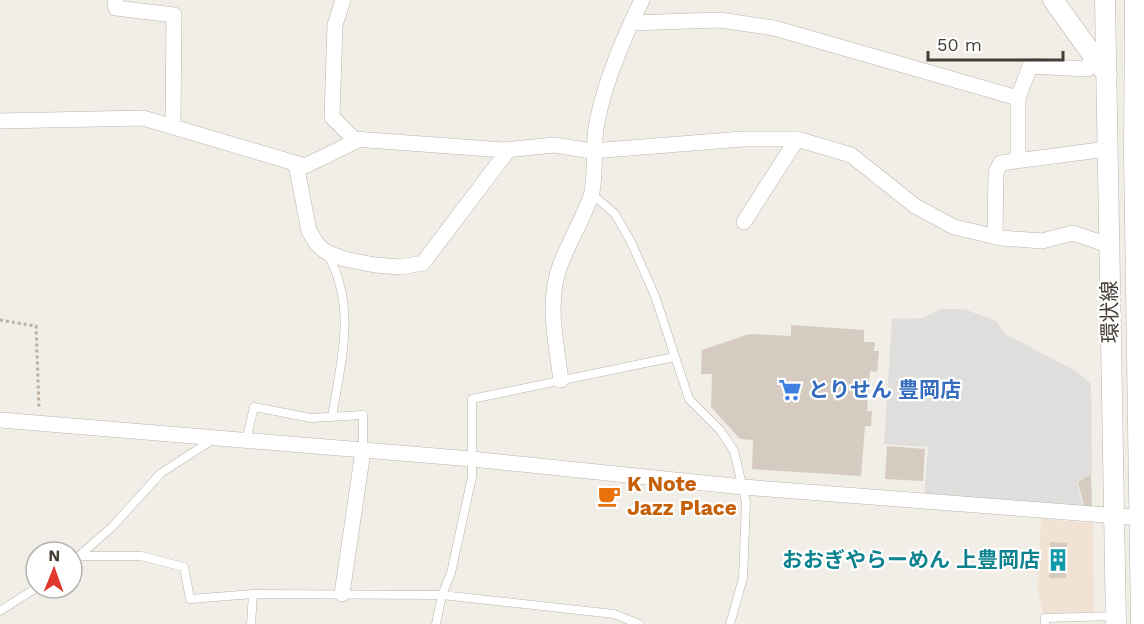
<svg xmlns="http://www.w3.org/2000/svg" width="1144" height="624" font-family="'Work Sans','Noto Sans JP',sans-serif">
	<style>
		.commercial { fill: #f1e2d4 }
		.parking { fill: #e0dedc }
		.building { fill: #d5cbc1 }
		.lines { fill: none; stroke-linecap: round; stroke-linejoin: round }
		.service-casing { stroke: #bcb4ab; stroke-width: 9 }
		.minor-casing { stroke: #bcb4ab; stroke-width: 16 }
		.tertiary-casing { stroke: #bcb4ab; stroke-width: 21 }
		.path { stroke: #bcaf9e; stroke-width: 3; stroke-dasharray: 3 3; stroke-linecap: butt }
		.service { stroke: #fff; stroke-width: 8 }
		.minor { stroke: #fff; stroke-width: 15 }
		.tertiary { stroke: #fff; stroke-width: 20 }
		.labels { text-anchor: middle; stroke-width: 4.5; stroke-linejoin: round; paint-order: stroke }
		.street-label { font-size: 21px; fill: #443e37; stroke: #fff }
		.shop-label { font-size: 21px; font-weight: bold; fill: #366cbe; stroke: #fff; text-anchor: start }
		.food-label { font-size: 21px; font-weight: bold; fill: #c56008; stroke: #fff; text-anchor: start }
		.culture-label { font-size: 21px; font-weight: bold; fill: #0d838f; stroke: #fff; text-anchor: end }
	</style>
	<rect width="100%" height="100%" fill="#f1ede7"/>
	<path class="commercial" d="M1041 519 1093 523 1094 612 1043 613 1038 590Z"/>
	<path class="parking" d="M940 309H964L996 321 1005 334 1076 371 1091 384 1092 473 1077 482 1083 508 924 496 928 447 884 444 892 319 922 318Z"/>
	<path class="building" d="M791 325 864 330V342H875L874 351H879L877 372 870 371 867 411H872L871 426H865L861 476 752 469 753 440 740 439 711 407 712 374H701L702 350 749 334 791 336Z
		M887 446 925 449 923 481 885 479Z
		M1091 474 1092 508 1084 507 1078 482Z
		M1050 542 1067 543 1066 578H1049Z"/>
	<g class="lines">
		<g class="service-casing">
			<path id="service" d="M592 194 615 214 631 242 655 296 689 399 720 430 734 451 746 502 743 578 730 624
				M328 255C357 308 341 360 332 417
				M246 441 254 407 311 418 363 415V451
				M80 556H141L184 567 190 599 253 594 442 595 614 614 639 624
				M72 562 112 527 161 473 214 439
				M0 611 36 588
				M251 624 253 594
				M436 624 442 595 451 573 472 477V399L674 357
				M1045 624V618L1116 616"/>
		</g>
		<g class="minor-casing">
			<path id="minor" d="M115 0 116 8 174 15 173 125
				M343 0 335 25 332 117 354 139 504 150 554 145 592 151 743 139H797L851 155 915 206 954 227 1001 238 1042 241 1073 233 1108 245
				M631 23 720 20 774 28 1018 98
				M0 121 143 118 305 166 358 140
				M1018 159V98L1030 66 1087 69 1093 55
				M296 164 309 231 317 244 326 252 344 259 375 265 401 267 423 263 509 149
				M744 222 797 139
				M995 237 996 172 1001 163 1107 149
				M561 380C556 342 546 300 561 263 570 240 583 219 591 196 596 180 593 148 596 128 603 85 623 39 642 0
				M0 420 472 459 743 487 1144 518
				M342 594 363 451"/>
		</g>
		<g class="tertiary-casing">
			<path id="tertiary" d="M1053 0 1107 75
				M1105 0 1116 624
				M1135 0 1134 154 1141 624"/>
		</g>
		<path class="path" d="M0 320 36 326 39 407"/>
		<use href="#service" class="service"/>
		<use href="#minor" class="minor"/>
		<use href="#tertiary" class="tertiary"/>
	</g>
	<defs>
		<g id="supermarket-bare" transform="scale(1.8)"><path d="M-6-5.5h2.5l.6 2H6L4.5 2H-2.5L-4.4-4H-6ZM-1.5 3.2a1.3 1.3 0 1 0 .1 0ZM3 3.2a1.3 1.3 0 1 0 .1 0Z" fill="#3f7fe0" stroke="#fff" stroke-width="2.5" paint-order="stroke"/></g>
		<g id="cafe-bare" transform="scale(1.8)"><path d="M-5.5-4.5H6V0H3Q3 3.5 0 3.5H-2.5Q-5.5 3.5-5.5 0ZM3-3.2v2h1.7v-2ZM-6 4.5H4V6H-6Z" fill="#e8710a" stroke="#fff" stroke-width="2.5" paint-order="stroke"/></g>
		<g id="building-bare" transform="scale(1.8)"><path d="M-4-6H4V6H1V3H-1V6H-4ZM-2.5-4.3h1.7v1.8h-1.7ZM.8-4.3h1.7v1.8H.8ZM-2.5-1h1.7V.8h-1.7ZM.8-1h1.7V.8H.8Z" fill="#0f9aa8" stroke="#fff" stroke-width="2.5" paint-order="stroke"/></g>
	</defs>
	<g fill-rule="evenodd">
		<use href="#supermarket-bare" x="790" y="390"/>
		<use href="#cafe-bare" x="609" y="496"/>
		<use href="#building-bare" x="1058" y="560"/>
	</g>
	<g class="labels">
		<g class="street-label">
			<text transform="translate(1110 312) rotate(-91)" y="7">環状線</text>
		</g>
		<g class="shop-label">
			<text x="808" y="397">とりせん 豊岡店</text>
		</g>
		<g class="food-label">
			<text x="627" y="491">K Note<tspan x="627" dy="24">Jazz Place</tspan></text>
		</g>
		<g class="culture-label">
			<text x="1040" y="567">おおぎやらーめん 上豊岡店</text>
		</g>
	</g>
	<g transform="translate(54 570) rotate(1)"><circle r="28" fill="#ffffff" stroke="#b4b2af" stroke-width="1.5"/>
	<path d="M0-4.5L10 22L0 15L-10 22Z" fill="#e2392e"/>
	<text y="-9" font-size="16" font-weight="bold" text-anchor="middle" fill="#443e37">N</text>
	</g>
	<path d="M928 51v9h135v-9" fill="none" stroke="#443e37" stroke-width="3"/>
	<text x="937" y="51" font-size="18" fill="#443e37" stroke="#ffffff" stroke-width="4.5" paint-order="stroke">50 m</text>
</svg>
